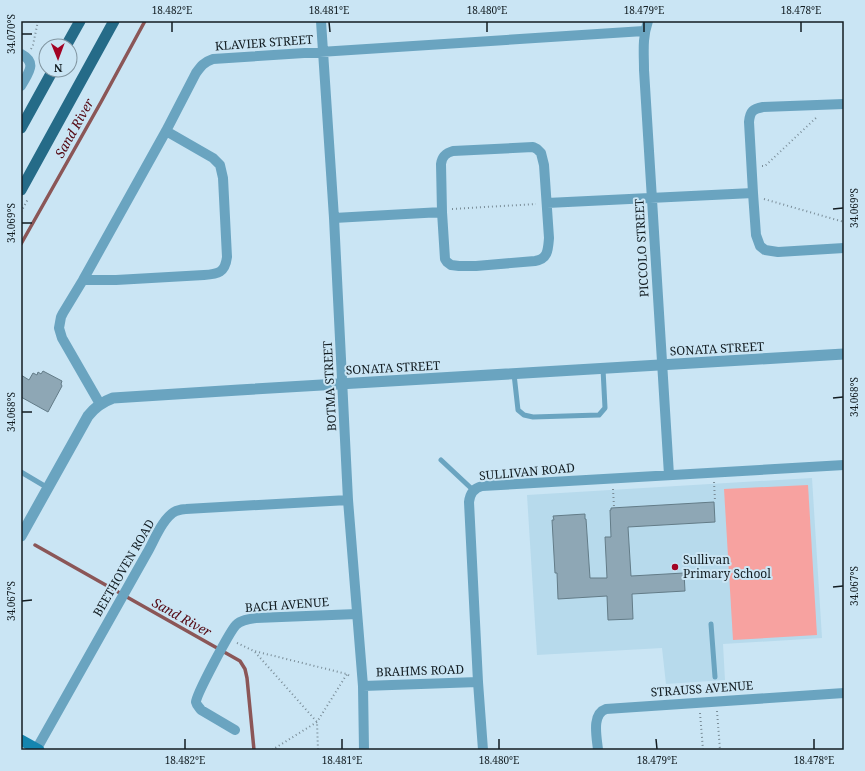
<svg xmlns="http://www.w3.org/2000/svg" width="865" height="771" font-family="'Noto Serif',serif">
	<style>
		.built { fill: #b7daec }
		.green { fill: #f7a2a0 }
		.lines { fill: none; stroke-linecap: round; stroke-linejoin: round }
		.stream { stroke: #8b5657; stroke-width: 3.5 }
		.building { fill: #8ea7b5; stroke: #637c88 }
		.path { stroke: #7a8d98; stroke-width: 2; stroke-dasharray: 1 3; stroke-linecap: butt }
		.service { stroke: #6aa4c0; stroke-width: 5 }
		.minor { stroke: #6aa4c0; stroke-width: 10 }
		.tertiary { stroke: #6aa4c0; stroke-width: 11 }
		.secondary { stroke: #1585af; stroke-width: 11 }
		.primary { stroke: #256b88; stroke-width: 11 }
		.ticks { fill: none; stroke: #131d22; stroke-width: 1.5 }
		.poi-dot { fill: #a20324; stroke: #cae5f4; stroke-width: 1.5 }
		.labels { text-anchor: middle; stroke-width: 4; stroke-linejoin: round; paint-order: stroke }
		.street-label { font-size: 12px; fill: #131d22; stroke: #cae5f4 }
		.poi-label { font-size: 12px; fill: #131d22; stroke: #cae5f4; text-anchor: start }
		.water-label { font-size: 13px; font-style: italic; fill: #540812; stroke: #cae5f4 }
		.neatline { fill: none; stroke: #131d22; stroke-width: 1.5 }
		.ticks-label { font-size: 10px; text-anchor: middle; fill: #131d22 }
	</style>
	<rect width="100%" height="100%" fill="#cae5f4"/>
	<path class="built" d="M812 478 822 638 723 644 725 680 666 684 662 648 537 655 527 495Z"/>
	<path class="green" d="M808 485 817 635 733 640 724 489Z"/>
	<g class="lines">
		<path class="stream" d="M21 244 101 102 145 21
			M35 545 240 661 245 669 247 678 254 750"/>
	</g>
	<path class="building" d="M43 371 62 381 61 384 62 386 48 412 21 397V375L29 380 33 373 37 375 38 372 41 374Z
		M714 502 715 522 628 527 631 576 684 573 685 591 632 594 633 619 608 620 607 596 558 599 557 573H555L552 520H554L553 516 585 514V519H586L590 578H607L605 537H611L610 510H611V508Z"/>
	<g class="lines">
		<path class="path" d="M31 49 33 45 38 21
			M762 166H765L818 116
			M764 199 844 222
			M452 209 536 204
			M21 212 28 199
			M714 482 715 501
			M613 489 614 507
			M237 643 254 651 347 674 351 677
			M255 652 317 722 318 750
			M717 711 720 750
			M700 713 703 750
			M272 750 317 722 347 674"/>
		<path class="service" d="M514 374 518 410 524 415 533 417 599 415 605 408 603 369
			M441 460 473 490
			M21 472 48 488
			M711 624 715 677"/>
		<path class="minor" d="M321 21 334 218 348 500 363 686 364 750
			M648 21C642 39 644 52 644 70L669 475
			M21 54C38 63 28 73 21 86
			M844 104 763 107C753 109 750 111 749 122L753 193 756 235 760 246 765 250 778 252 844 248
			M533 147 537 149 541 153 544 165 549 238C548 250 548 259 535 261L476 266H459L451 265 447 262 445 259 442 212 441 164C442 156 446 153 453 151Z
			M547 203 753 193
			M334 218 442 212
			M83 280H116L204 275C218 274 225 273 227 257L223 178 220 165 213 158 166 131
			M100 404 62 338 59 328 61 317 63 313 83 280 166 131 196 73C201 66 204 62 213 59L644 31
			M363 686 478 682
			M235 730 201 710C199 707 197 706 196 702 196 695 230 631 236 625 241 620 249 619 256 618L357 614
			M36 750 147 553C154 541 163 517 176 511 179 510 183 509 186 509L348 500
			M483 750 478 682 469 502C470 493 474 488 482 486L844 465
			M598 750C597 738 591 714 606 709L844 693"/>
		<path class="tertiary" d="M21 536 88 416C95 407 102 402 113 398L239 390 844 354"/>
		<path class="secondary" d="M21 740 39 750"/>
		<path class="primary" d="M66 46 80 21
			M21 128 53 70
			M21 190 114 21"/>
	</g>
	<path class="ticks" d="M172 22V32M329 22 330 32M487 22V32M644 22V32M801 22V32M22 34H32M833 209 843 208M22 223H32M833 398 843 397M22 412H32M833 587 843 586M22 601 32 600M185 739V749M342 739V749M499 739V749M656 739 657 749M814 739V749"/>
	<circle class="poi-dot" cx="675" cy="567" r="4"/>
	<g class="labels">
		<g class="street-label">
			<text transform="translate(264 43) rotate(-4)" y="4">KLAVIER STREET</text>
			<text transform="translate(642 248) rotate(-93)" y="4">PICCOLO STREET</text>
			<text transform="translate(717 349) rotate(-3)" y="4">SONATA STREET</text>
			<text transform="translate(393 368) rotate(-3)" y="4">SONATA STREET</text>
			<text transform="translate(330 386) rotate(-93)" y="4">BOTMA STREET</text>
			<text transform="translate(527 472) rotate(-5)" y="4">SULLIVAN ROAD</text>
			<text transform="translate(124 568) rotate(-60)" y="4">BEETHOVEN ROAD</text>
			<text transform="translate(287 605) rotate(-4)" y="4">BACH AVENUE</text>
			<text transform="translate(420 671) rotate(-2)" y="4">BRAHMS ROAD</text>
			<text transform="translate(702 689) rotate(-4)" y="4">STRAUSS AVENUE</text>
		</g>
		<g class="poi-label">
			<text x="683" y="564">Sullivan<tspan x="683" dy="14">Primary School</tspan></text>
		</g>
		<g class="water-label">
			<text transform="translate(74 128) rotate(-61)" y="5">Sand River</text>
			<text transform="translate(182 617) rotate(29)" y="5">Sand River</text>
		</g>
	</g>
	<rect width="865" height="771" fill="none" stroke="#cae5f4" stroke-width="44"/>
	<g transform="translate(58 58) rotate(179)"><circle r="19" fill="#cae5f4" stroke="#8195a0"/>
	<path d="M0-3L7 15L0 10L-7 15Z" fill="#a20324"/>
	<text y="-6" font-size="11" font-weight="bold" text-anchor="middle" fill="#131d22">N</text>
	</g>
	<rect x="22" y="22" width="821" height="727" class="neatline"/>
	<g class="ticks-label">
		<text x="172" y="14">18.482°E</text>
		<text x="329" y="14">18.481°E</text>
		<text x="487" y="14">18.480°E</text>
		<text x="644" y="14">18.479°E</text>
		<text x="801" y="14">18.478°E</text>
		<text transform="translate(11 34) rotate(-90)" y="4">34.070°S</text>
		<text transform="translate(854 208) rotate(-90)" y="4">34.069°S</text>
		<text transform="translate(11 223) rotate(-90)" y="4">34.069°S</text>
		<text transform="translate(854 397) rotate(-90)" y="4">34.068°S</text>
		<text transform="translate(11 412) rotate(-90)" y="4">34.068°S</text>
		<text transform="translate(854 586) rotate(-90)" y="4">34.067°S</text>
		<text transform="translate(11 601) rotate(-90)" y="4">34.067°S</text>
		<text x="185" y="764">18.482°E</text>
		<text x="342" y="764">18.481°E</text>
		<text x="499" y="764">18.480°E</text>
		<text x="657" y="764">18.479°E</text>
		<text x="814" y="764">18.478°E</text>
	</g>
</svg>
